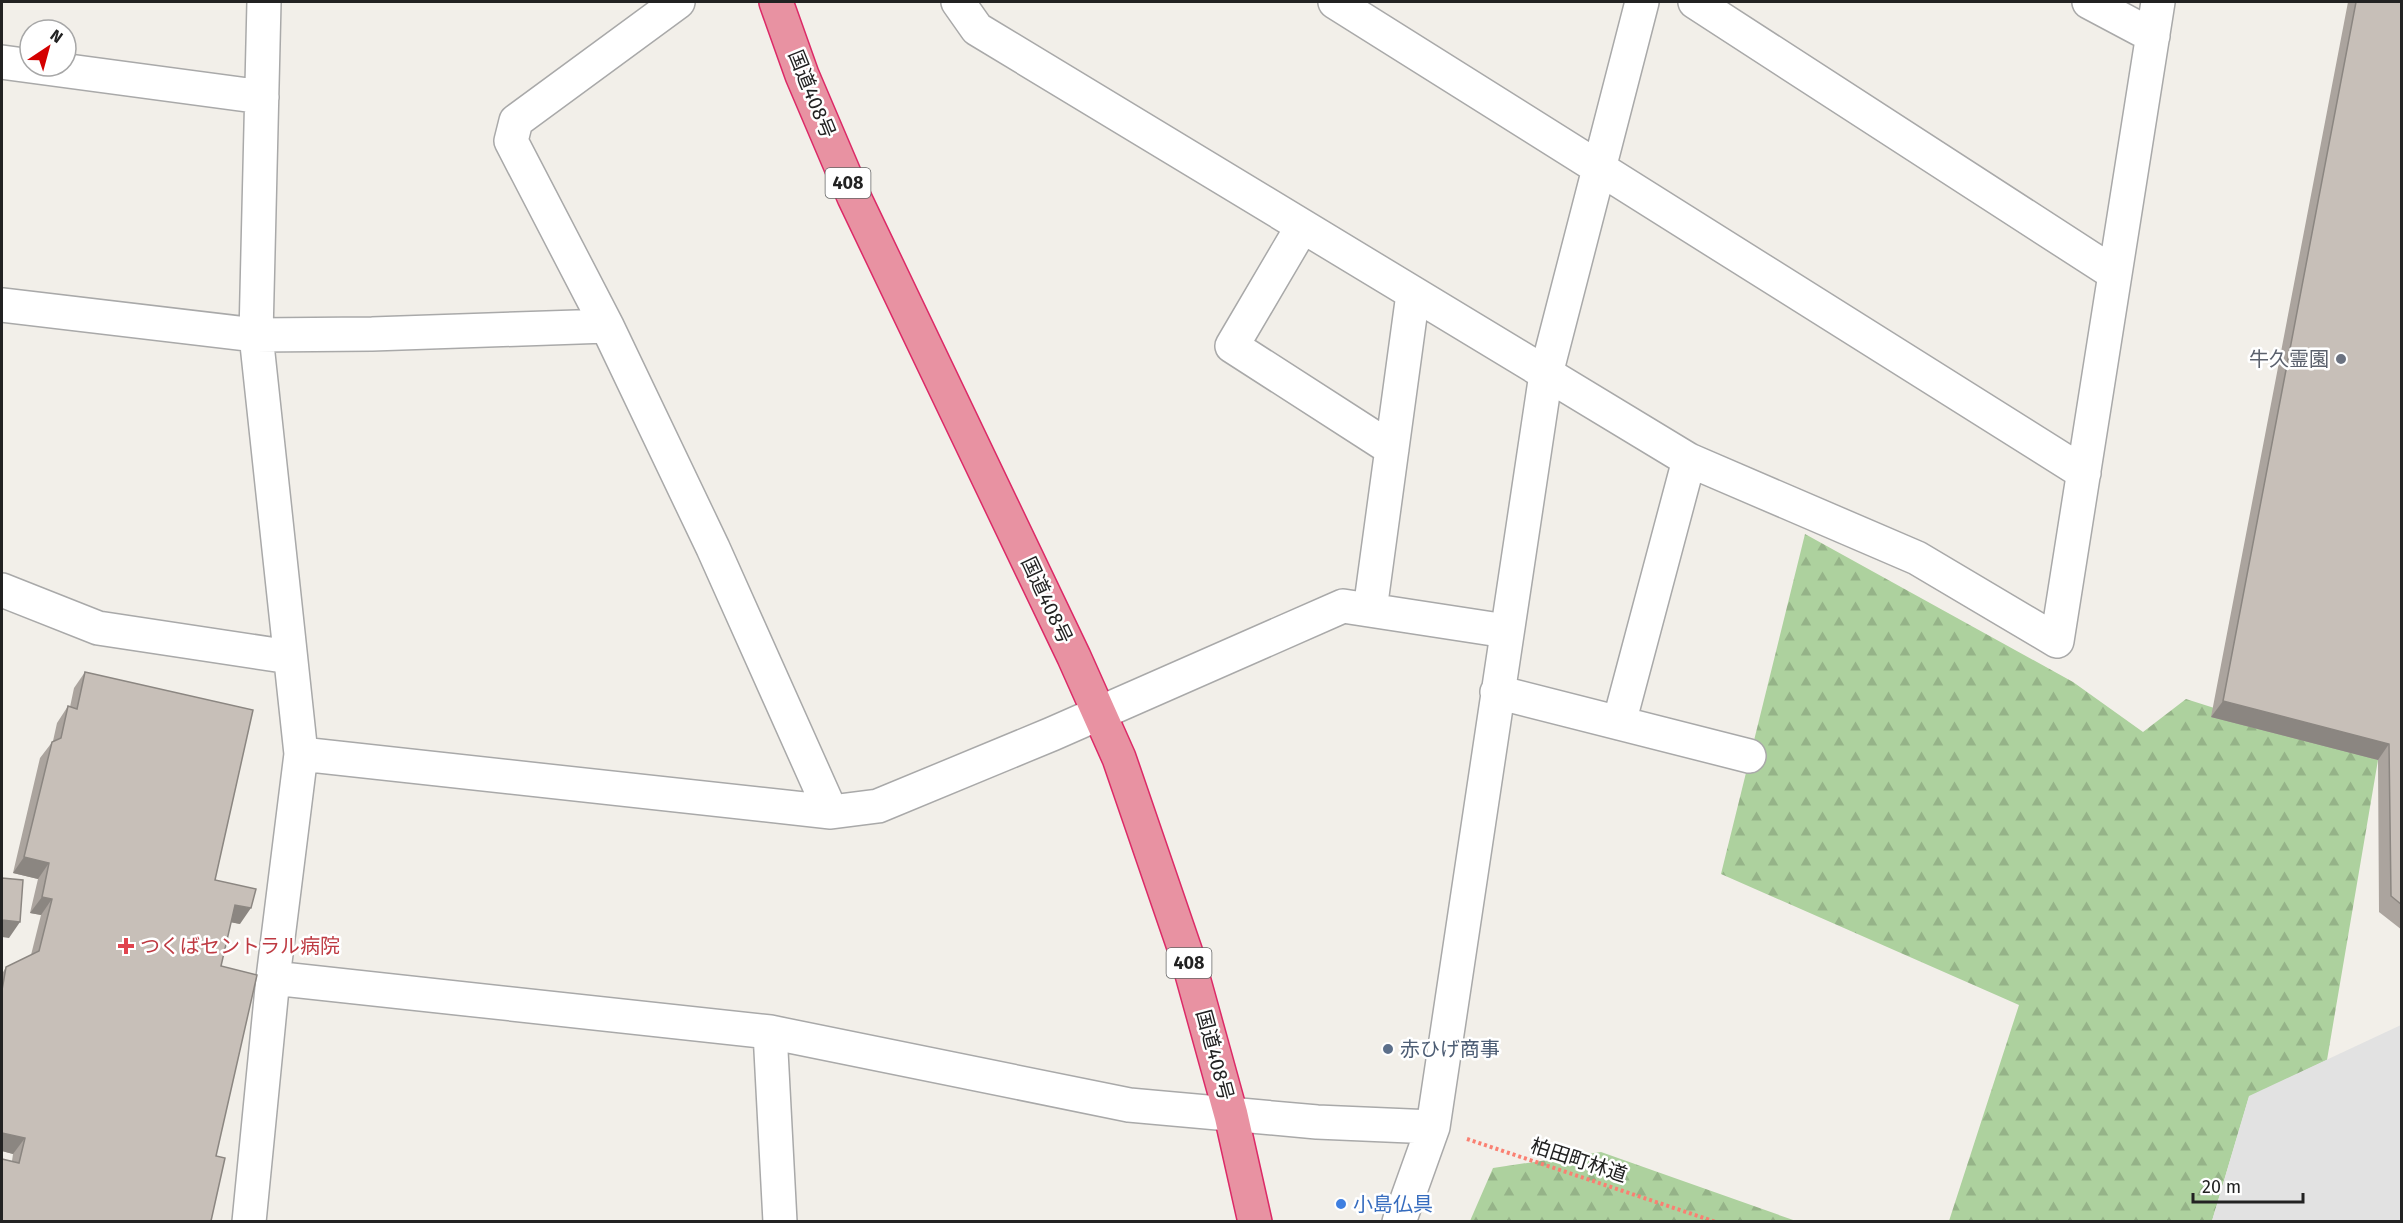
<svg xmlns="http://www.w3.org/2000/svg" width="2403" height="1223" font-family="'Fira Sans','Noto Sans JP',sans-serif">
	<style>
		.forest { fill: url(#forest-firs) }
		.parking { fill: #e2e2e2 }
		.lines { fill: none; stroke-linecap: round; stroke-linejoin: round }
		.minor-casing { stroke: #a9a9a9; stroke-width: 36 }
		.highway-casing { stroke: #dc2a67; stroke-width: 36 }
		.path { stroke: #fa8072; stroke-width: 4; stroke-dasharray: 3 3; stroke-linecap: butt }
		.minor { stroke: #fff; stroke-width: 33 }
		.highway { stroke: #e892a2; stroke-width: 33 }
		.wall { fill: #aba49e }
		.shaded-wall { fill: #8b8681 }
		.building { fill: #c7bfb8; stroke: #8b8681; stroke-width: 1.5 }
		.worship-dot { fill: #6b7280; stroke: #fff; stroke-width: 2 }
		.health-dot { fill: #e0444e; stroke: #fff; stroke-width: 2 }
		.service-dot { fill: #5c6f8a; stroke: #fff; stroke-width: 2 }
		.shop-dot { fill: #3f7fe0; stroke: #fff; stroke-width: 2 }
		.labels { text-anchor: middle; stroke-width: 5; stroke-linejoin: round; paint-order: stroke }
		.shield { fill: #fff; stroke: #646464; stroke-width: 1.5 }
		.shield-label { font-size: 18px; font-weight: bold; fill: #222 }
		.street-label { font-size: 20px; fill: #222; stroke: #fff }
		.worship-label { font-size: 20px; fill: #5b616d; stroke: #fff; text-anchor: end }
		.health-label { font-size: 20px; fill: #be3a42; stroke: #fff; text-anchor: start }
		.service-label { font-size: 20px; fill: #4e5e75; stroke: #fff; text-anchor: start }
		.shop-label { font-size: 20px; fill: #366cbe; stroke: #fff; text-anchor: start }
	</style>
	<defs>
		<pattern id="forest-firs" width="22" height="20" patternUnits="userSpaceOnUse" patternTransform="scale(1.5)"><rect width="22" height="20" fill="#add19e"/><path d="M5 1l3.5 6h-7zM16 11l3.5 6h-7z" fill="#95b388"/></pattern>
	</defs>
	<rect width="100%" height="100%" fill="#f2efe9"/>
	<path class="forest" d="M1805 534 2073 682 2143 732 2186 699 2378 760 2327 1060 2249 1097 2212 1221H1949L2019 1005 1721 874Z
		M1601 1152 1796 1221H1470L1493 1168Z"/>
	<path class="parking" d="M2401 1025V1221H2212L2249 1096Z"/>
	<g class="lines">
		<g class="minor-casing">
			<path id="minor" d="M678 2 516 121 511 141 607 326 713 548 831 812
				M958 2 977 29 1689 460 1917 558 2057 641 2158 2
				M1335 2 2084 473
				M1695 2 2115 274
				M2089 2 2153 36
				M2 62 262 97
				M1302 227 1232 346 1392 449
				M2 305 256 335 372 334 607 326
				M2 590 98 628 290 657
				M1370 610 1413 294
				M1497 692 1749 756
				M1619 723 1689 460
				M301 754 831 812 878 806 1052 734 1343 606 1506 631
				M273 978 770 1032 1129 1105 1317 1122 1433 1127 1546 374 1642 2
				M770 1032 780 1222
				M249 1222 273 978 301 754 256 335 264 2
				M1399 1222 1433 1127"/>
		</g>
		<g class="highway-casing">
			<path id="highway" d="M776 2 802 75 854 197 1074 657 1119 758 1187 956 1231 1115 1255 1222"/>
		</g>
		<path class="path" d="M1467 1139 1716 1222"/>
		<use href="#minor" class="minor"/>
		<use href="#highway" class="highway"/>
	</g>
	<path class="wall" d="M2348 2H2402V930L2379 912 2378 760 2211 717Z
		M85 672 215 880 240 924 231 922 221 966 216 1156 211 1221 12 1161 13 1154 2 1151V974L6 967 31 955 41 915 30 913 38 879 13 873 40 758 53 741 57 723 68 706 70 707 74 688Z"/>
	<path class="shaded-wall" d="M2223 701 2389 744 2378 760 2211 717Z
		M24 857 49 863 38 879 13 873Z
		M42 897 52 899 41 915 30 913Z
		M235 905 251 908 240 924 224 921Z
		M2 920 20 922 9 938 2 937Z
		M2 1133 25 1138 13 1154 2 1151Z"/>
	<path class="building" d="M2356 2H2402V905L2391 896 2389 744 2223 701Z
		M85 672 253 710 215 880 256 889 251 908 235 905 221 966 257 975 216 1156 225 1158 211 1221H2V1159L19 1163 25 1138 2 1133V990L6 967 39 951 52 899 42 897 49 863 24 857 52 742 61 738 68 706 77 709Z
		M2 878 23 880 20 922 2 920Z"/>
	<circle class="worship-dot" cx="2341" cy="359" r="6"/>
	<path class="health-dot" d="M123 937h6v6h6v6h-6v6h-6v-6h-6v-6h6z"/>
	<circle class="service-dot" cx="1388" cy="1049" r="6"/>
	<circle class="shop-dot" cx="1341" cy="1204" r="6"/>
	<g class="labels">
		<g class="shield">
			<rect x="825.5" y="168" width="45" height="30" rx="4.5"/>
			<rect x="1166.5" y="948" width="45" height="30" rx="4.5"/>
		</g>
		<g class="shield-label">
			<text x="848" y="189">408</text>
			<text x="1189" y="969">408</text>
		</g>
		<g class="street-label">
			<text transform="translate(812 94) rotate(68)" y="7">国道408号</text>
			<text transform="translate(1047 600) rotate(65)" y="7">国道408号</text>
			<text transform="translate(1215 1055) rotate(75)" y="7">国道408号</text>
			<text transform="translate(1579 1160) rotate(18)" y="7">柏田町林道</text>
		</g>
		<g class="worship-label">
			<text x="2329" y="366">牛久霊園</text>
		</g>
		<g class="health-label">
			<text x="140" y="953">つくばセントラル病院</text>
		</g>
		<g class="service-label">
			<text x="1400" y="1056">赤ひげ商事</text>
		</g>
		<g class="shop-label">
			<text x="1353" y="1211">小島仏具</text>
		</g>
	</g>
	<rect width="2403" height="1223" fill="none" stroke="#222222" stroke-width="6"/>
	<g transform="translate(48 48) rotate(36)"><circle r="28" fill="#ffffff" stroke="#a7a7a7" stroke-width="1.5"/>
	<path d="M0-4.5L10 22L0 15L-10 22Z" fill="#d40000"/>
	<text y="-9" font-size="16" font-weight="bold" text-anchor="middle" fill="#222222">N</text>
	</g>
	<path d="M2193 1193v9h110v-9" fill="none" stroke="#222222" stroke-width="3"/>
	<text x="2202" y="1193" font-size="18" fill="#222222" stroke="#ffffff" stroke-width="4.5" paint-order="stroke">20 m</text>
</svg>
